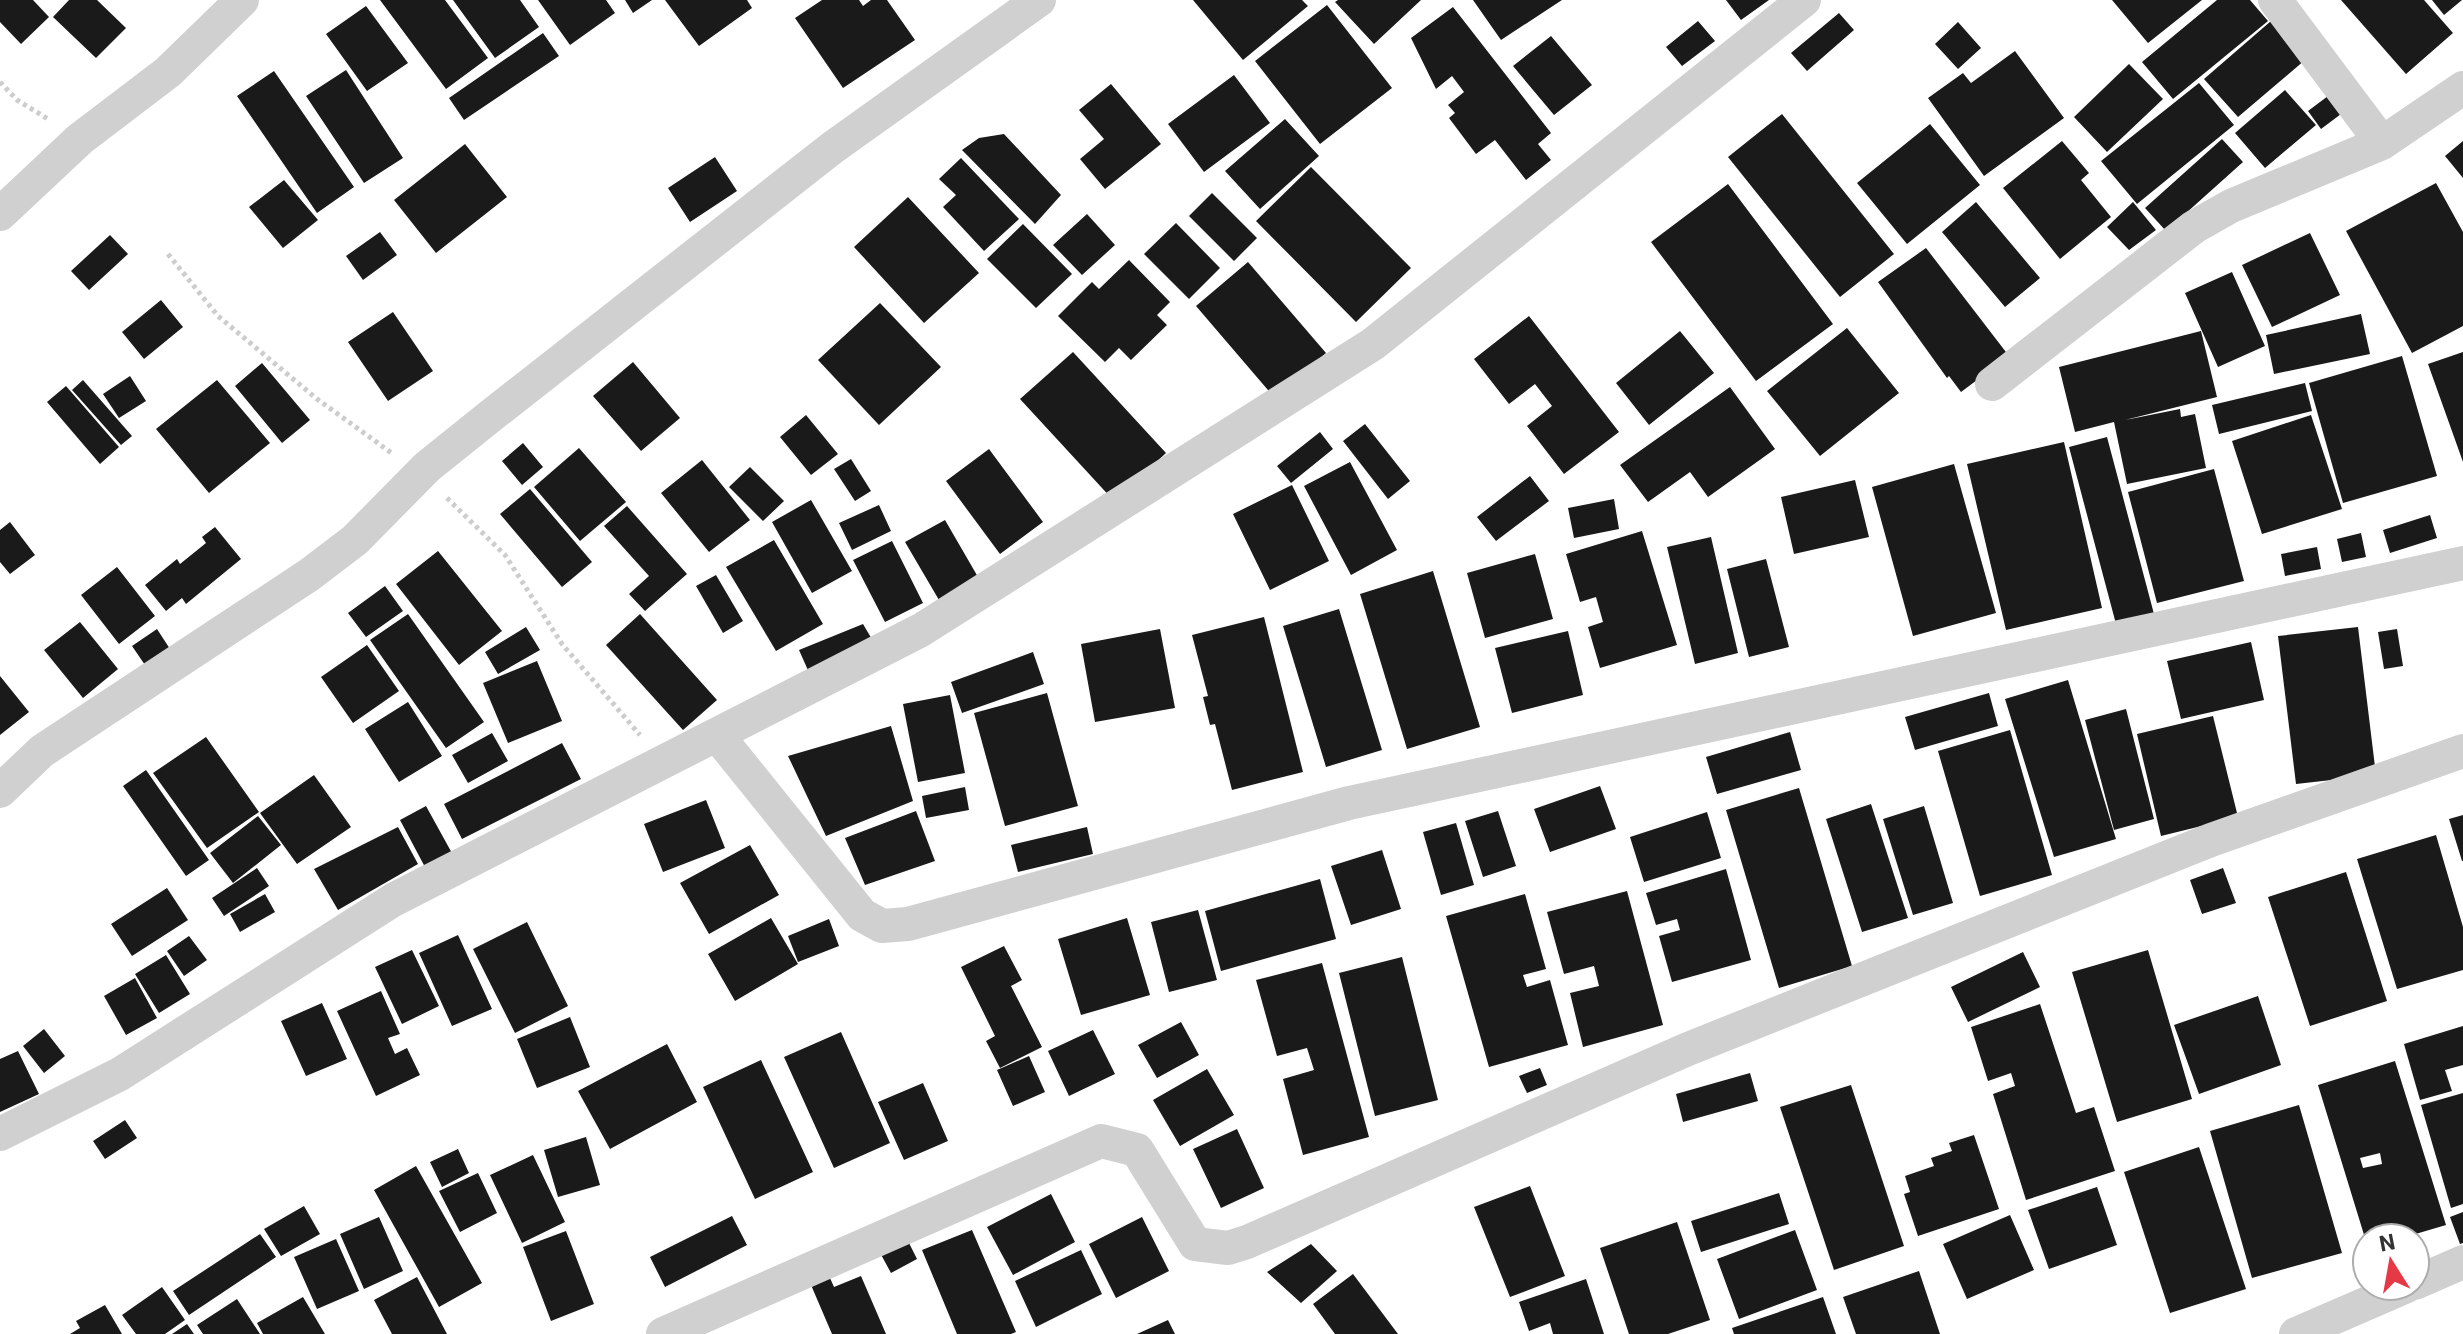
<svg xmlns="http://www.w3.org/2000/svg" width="2463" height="1334" font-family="Roboto,sans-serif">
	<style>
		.building { fill: #1a1a1a; fill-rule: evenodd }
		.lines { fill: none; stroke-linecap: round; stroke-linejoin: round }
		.path { stroke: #cdcdcd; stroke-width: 5; stroke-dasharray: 4 4; stroke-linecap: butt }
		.street { stroke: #d0d0d0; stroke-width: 34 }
	</style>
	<rect width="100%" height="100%" fill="#fff"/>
	<path class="building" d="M0 0H33L49 17 21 44 0 22Z
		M69 0H97L126 28 96 58 53 17Z
		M380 0H445L488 58 446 89Z
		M453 0H520L539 27 495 58Z
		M538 0H606L615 13 570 45Z
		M625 0H652L633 13Z
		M665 0H747L752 8 699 46Z
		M822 0H859L863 6 871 0H887L915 40 843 88 795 18Z
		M1193 0H1302L1308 6 1243 60Z
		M1338 0H1421L1374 44 1335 2Z
		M1473 0H1562L1501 40Z
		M1726 0H1769L1741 20Z
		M2112 0H2202L2148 43Z
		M2217 0H2250L2268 21 2173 99 2142 62Z
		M2341 0H2424L2453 33 2406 74Z
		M2432 0H2462L2444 15Z
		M1327 5 1392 88 1320 144 1255 61Z
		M366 6 408 63 367 91 326 34Z
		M1453 7 1551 133 1538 144 1551 160 1526 180 1495 140 1476 154 1449 118 1455 113 1448 105 1464 92 1452 76 1436 89 1411 38Z
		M1839 13 1854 30 1807 71 1791 53Z
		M1698 21 1715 41 1682 66 1666 47Z
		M2271 21 2305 60 2238 117 2204 79Z
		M1958 22 1981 48 1958 69 1935 44Z
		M543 33 559 56 464 120 449 98Z
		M1551 36 1592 85 1554 115 1513 66Z
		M2015 51 2064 118 1984 176 1928 98 1963 73 1971 83Z
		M2129 64 2163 99 2107 152 2074 117Z
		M346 70 403 158 364 183 306 96Z
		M274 71 354 187 317 213 237 96Z
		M1234 75 1270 123 1204 172 1168 124Z
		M2199 83 2234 125 2137 204 2101 161Z
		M1111 84 1161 144 1105 189 1080 159 1104 139 1079 110Z
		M2285 90 2316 125 2265 168 2235 133Z
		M2328 96 2341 114 2321 129 2308 111Z
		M1782 114 1894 254 1840 297 1728 157Z
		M1285 119 1319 156 1260 209 1225 171Z
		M1930 124 1980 185 1907 244 1857 183Z
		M1004 134 1061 195 1035 224 962 150 979 138Z
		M2222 139 2243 162 2166 231 2145 208Z
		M2062 141 2089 173 2081 180 2111 217 2060 259 2003 188Z
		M2463 141V178L2445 156Z
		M465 144 507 197 436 253 394 200Z
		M715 157 737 191 690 222 668 188Z
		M961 158 1019 219 984 251 943 207 956 195 939 179Z
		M1311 167 1411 268 1356 322 1256 221Z
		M284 180 318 220 283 248 249 207Z
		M2436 183 2463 232V326L2412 353 2346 231Z
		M1728 184 1833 324 1756 381 1651 242Z
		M1212 193 1257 238 1234 261 1189 216Z
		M908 197 979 273 924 323 854 247Z
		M1976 202 2040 278 2005 307 1942 232Z
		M2133 202 2156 230 2129 250 2107 227Z
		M1087 214 1115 245 1082 275 1053 245Z
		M1176 223 1220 268 1189 299 1144 254Z
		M1023 224 1072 274 1036 308 987 259Z
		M380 232 397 255 363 280 346 256Z
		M2310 233 2340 295 2272 327 2242 265Z
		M110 235 128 254 89 290 71 271Z
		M1926 248 2009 356 1961 392 1949 376 1947 378 1878 282Z
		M1129 260 1170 302 1157 315 1167 325 1131 360 1119 348 1105 362 1058 316 1092 282 1099 289Z
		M1248 262 1326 353 1274 397 1196 306Z
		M2232 272 2265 346 2218 367 2185 293Z
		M161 300 183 327 144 359 122 332Z
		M880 303 941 367 879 425 818 360Z
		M393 312 433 371 388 401 348 342Z
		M2361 314 2370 354 2274 374 2266 335Z
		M1529 316 1619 432 1564 474 1527 426 1552 406 1535 384 1509 404 1474 359Z
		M1847 328 1899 393 1820 456 1767 391Z
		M1680 331 1714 373 1649 425 1616 383Z
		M2201 331 2217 397 2125 420 2180 409 2181 417 2195 414 2206 468 2127 484 2114 422 2075 432 2059 367Z
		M1073 352 1166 453 1114 501 1020 399Z
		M2463 352V462L2428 364Z
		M2402 356 2437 476 2343 503 2309 383Z
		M633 362 680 418 641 451 593 396Z
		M262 363 310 420 282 443 235 386Z
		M130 376 146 401 119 418 103 394Z
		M83 380 132 436 121 445 72 390Z
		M217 380 270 443 209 493 156 429Z
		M2305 383 2312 411 2219 434 2212 405Z
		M66 386 119 447 100 464 47 402Z
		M1730 387 1775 449 1708 497 1690 472 1648 502 1620 465Z
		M806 415 838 454 811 475 780 437Z
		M2311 415 2342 509 2262 534 2232 441Z
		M1365 424 1410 481 1388 499 1343 441Z
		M1320 432 1333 449 1291 483 1277 466Z
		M2107 437 2154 614 2116 624 2069 447Z
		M2064 442 2102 608 2006 630 1967 464Z
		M523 443 543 467 522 485 502 461Z
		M579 448 626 502 580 541 534 487Z
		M989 449 1043 522 1000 554 946 481Z
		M851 459 871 491 855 501 834 469Z
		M702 460 750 520 709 552 661 493Z
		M1350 462 1397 550 1351 575 1304 486Z
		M1954 464 1996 613 1913 636 1872 487Z
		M750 467 784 501 763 521 729 487Z
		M2214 469 2244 581 2157 603 2128 492Z
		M1530 476 1549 501 1496 541 1477 517Z
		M1855 480 1869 537 1794 554 1781 497Z
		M1292 485 1329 561 1270 590 1233 514Z
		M530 489 592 562 562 587 500 514Z
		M1614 499 1619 529 1574 538 1568 508Z
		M811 500 852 571 812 593 772 522Z
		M879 505 891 531 852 550 839 523Z
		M627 506 687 574 645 611 629 594 649 576 604 526Z
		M2430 515 2437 538 2390 553 2383 530Z
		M945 520 978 577 939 600 905 542Z
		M10 522 35 555 10 574 0 562V530Z
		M215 527 241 559 186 604 182 598 166 611 145 585 177 559 180 564 206 543 202 537Z
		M1642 531 1677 645 1600 668 1588 627 1603 622 1596 597 1580 602 1566 554Z
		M2361 533 2366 557 2342 562 2337 539Z
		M1711 537 1738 653 1695 664 1667 547Z
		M774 540 823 624 776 651 726 567Z
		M892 541 923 603 885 622 853 560Z
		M2317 547 2321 569 2285 576 2281 554Z
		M438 551 502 631 459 665 396 584Z
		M1535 554 1553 619 1485 638 1467 573Z
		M1766 559 1789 647 1749 657 1727 569Z
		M117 567 155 616 119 644 81 595Z
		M1433 571 1480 727 1407 749 1360 594Z
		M716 575 743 621 723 633 696 586Z
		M385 586 403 611 366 637 348 613Z
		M1339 609 1382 750 1326 767 1283 626Z
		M408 614 484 722 446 748 370 640Z
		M640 614 717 700 683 730 606 645Z
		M1264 617 1303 772 1232 790 1215 724 1210 725 1203 697 1208 696 1192 635Z
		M80 622 118 669 83 698 44 650Z
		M863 624 873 641 811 677 799 650Z
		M526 627 540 650 498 674 485 652Z
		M2358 627 2376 775 2296 784 2278 636Z
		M157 629 170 649 145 665 132 646Z
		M1160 629 1175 708 1095 722 1081 644Z
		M2397 629 2403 666 2384 669 2378 632Z
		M1568 631 1583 695 1512 713 1495 648Z
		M2251 642 2264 700 2181 719 2167 661Z
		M367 645 399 691 353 723 321 677Z
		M1033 652 1044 684 962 713 951 682Z
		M537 661 562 721 508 743 483 683Z
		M0 676 29 712 0 735Z
		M2068 680 2116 839 2054 857 2005 699Z
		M1047 693 1078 806 1005 826 974 713Z
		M1989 693 1998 726 1915 750 1905 717Z
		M950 695 965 773 918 782 903 704Z
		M408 702 442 756 399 782 365 729Z
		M2126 709 2154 819 2114 830 2085 720Z
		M2213 716 2238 817 2161 836 2137 734Z
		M891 726 913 801 826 836 788 756Z
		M2010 730 2052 875 1980 896 1938 751Z
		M1790 732 1801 770 1717 794 1706 757Z
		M492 733 508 761 468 783 452 755Z
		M206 737 259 812 207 848 153 773Z
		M562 743 581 779 462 839 444 804Z
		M146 770 209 860 186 876 123 786Z
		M314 775 351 827 297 864 260 813Z
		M1600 786 1616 829 1550 852 1534 809Z
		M965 787 969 810 926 818 922 796Z
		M1799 788 1852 966 1779 988 1726 810Z
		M706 800 725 848 663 872 644 824Z
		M1871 804 1908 918 1862 932 1826 819Z
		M426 806 453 855 426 869 400 820Z
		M1924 806 1953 903 1913 915 1883 819Z
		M916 811 935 861 865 885 845 838Z
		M1498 811 1516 866 1483 877 1465 821Z
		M1707 812 1721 858 1644 882 1630 837Z
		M2463 815V861H2462L2449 819Z
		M258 816 281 845 233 883 210 853Z
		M1456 823 1474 885 1441 895 1423 832Z
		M398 827 418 864 338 910 314 869Z
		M1087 827 1093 854 1018 872 1011 845Z
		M2436 835 2463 927V970L2397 989 2357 859Z
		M750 845 779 895 709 934 680 883Z
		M1382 850 1401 909 1351 925 1331 866Z
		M257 868 269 886 224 916 212 898Z
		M2223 868 2236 903 2202 914 2190 880Z
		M1726 869 1751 960 1672 982 1659 936 1680 930 1677 919 1656 925 1646 893Z
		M2346 872 2387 1001 2310 1026 2268 897Z
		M1320 879 1336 939 1221 971 1205 911Z
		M167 888 188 920 132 956 111 924Z
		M1627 891 1663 1025 1583 1047 1570 993 1599 986 1594 966 1564 974 1547 912Z
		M265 894 275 912 240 932 230 914Z
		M1525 894 1546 969 1523 975 1527 987 1550 980 1568 1045 1489 1067 1446 916Z
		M1198 910 1217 980 1169 992 1151 922Z
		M771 918 798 964 735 1001 708 954Z
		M1127 918 1150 995 1081 1015 1058 939Z
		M829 919 839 946 798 962 788 936Z
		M527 922 568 1006 515 1033 473 949Z
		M458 935 492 1009 452 1026 419 953Z
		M189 936 207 960 184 976 167 951Z
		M1004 946 1022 980 1011 986 1042 1047 1000 1068 986 1041 995 1036 961 967Z
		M412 950 439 1006 402 1024 375 967Z
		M2148 950 2192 1099 2117 1122 2072 972Z
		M2023 952 2040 987 1968 1022 1951 987Z
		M166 955 190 994 159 1013 135 974Z
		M1402 957 1438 1100 1375 1116 1339 973Z
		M1322 963 1369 1137 1303 1155 1283 1079 1314 1070 1307 1048 1277 1056 1256 980Z
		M135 978 157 1018 126 1035 104 996Z
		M381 991 400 1034 388 1038 395 1054 407 1048 420 1075 376 1096 337 1011Z
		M2258 996 2281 1065 2199 1094 2174 1025Z
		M322 1003 347 1059 306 1076 281 1021Z
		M2040 1004 2076 1113 2094 1107 2115 1171 2026 1200 1993 1094 2015 1086 2011 1073 1988 1081 1971 1027Z
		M570 1017 590 1067 537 1088 517 1039Z
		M1181 1022 1199 1055 1157 1078 1138 1045Z
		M2463 1026V1065L2445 1070 2452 1091 2420 1100 2404 1044Z
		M44 1029 65 1056 44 1073 23 1046Z
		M1093 1030 1115 1074 1069 1096 1048 1051Z
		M841 1032 890 1143 834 1168 784 1057Z
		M667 1044 697 1102 610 1149 578 1091Z
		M18 1051 39 1094 0 1112V1059Z
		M1029 1056 1045 1092 1013 1106 997 1070Z
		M761 1060 813 1172 755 1199 703 1087Z
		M2395 1061 2446 1225 2402 1238H2365L2318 1085ZM2380 1153 2382 1164 2363 1168 2360 1158Z
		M1540 1068 1547 1085 1527 1093 1519 1076Z
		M1207 1069 1234 1115 1180 1146 1153 1100Z
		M1750 1073 1758 1101 1683 1122 1676 1094Z
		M923 1083 948 1141 904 1160 878 1102Z
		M1851 1085 1904 1246 1834 1270 1780 1107Z
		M2463 1093V1204L2451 1208 2421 1105Z
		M2299 1105 2342 1253 2252 1278 2210 1131Z
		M125 1120 137 1138 105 1159 93 1141Z
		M1237 1129 1264 1188 1221 1208 1193 1149Z
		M1974 1135 1999 1209 1918 1236 1904 1194 1910 1192 1905 1176 1934 1166 1931 1158 1952 1151 1949 1143Z
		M586 1137 600 1185 558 1197 544 1150Z
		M2199 1147 2246 1289 2170 1313 2124 1172Z
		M458 1149 469 1173 442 1187 430 1162Z
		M533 1155 565 1222 522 1243 490 1175Z
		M416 1166 482 1283 439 1307 374 1190Z
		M478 1173 497 1213 460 1232 439 1191Z
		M1530 1186 1565 1276 1510 1297 1474 1207Z
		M2097 1187 2117 1245 2049 1269 2028 1210Z
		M1779 1193 1789 1224 1701 1252 1691 1221Z
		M1051 1194 1075 1242 1013 1275 987 1227Z
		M304 1206 320 1234 281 1256 264 1229Z
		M2463 1212V1243L2460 1244 2450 1217Z
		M2010 1215 2034 1270 1967 1299 1943 1244Z
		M732 1216 747 1245 665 1287 650 1257Z
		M379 1217 403 1271 364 1289 340 1234Z
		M1142 1217 1169 1271 1116 1298 1089 1244Z
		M1677 1222 1710 1320 1668 1334H1629L1600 1248Z
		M972 1230 1016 1332 1011 1334H957L922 1250Z
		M1795 1230 1817 1290 1739 1319 1717 1259Z
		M566 1231 594 1304 551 1321 523 1247Z
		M260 1234 276 1257 189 1315 173 1291Z
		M905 1235 917 1259 891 1273 878 1249Z
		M336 1239 359 1291 317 1309 294 1257Z
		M1311 1244 1337 1271 1301 1303 1267 1272Z
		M1081 1250 1102 1294 1036 1327 1015 1281Z
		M1919 1271 1940 1334H1856L1843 1297Z
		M1353 1274 1398 1334H1335L1313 1304Z
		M861 1276 886 1334H832L811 1285 830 1278 834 1287Z
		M417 1277 447 1334H392L374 1300Z
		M1586 1279 1604 1334H1553L1550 1323 1529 1331 1519 1302Z
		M162 1287 185 1320 165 1334H136L122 1315Z
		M303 1297 325 1334H263L257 1323Z
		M1823 1297 1836 1334H1734L1732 1328Z
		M237 1299 260 1334H203L197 1325Z
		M105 1305 122 1334H70L80 1328 76 1321Z
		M1168 1320 1175 1334H1137Z
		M187 1324 194 1334H172Z"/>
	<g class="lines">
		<path class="path" d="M0 82 17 100 48 119
			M168 254 218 316 317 399 393 454
			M447 498 505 555 562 644 640 735"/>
		<path class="street" d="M2275 0 2382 143
			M0 214 80 139 168 72 242 0
			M1992 384 2194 227 2231 206 2382 143 2463 88
			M718 736 862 915 882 926 908 924 1349 803 2463 563
			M0 791 42 751 309 575 355 540 427 467 488 418 832 148 1039 0
			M0 1134 120 1074 393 900 921 630 1373 344 1804 0
			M2415 1283 2463 1262
			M663 1334 1101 1141 1137 1150 1195 1244 1228 1248 1247 1242 1688 1049 2211 840 2463 751
			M2296 1334 2407 1286"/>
	</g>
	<g transform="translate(2391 1262) rotate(349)"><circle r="38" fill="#ffffff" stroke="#adadad" stroke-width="2"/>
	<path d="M0-6L14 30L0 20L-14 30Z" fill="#e63946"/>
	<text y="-12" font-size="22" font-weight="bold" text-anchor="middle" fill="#333333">N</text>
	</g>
</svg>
